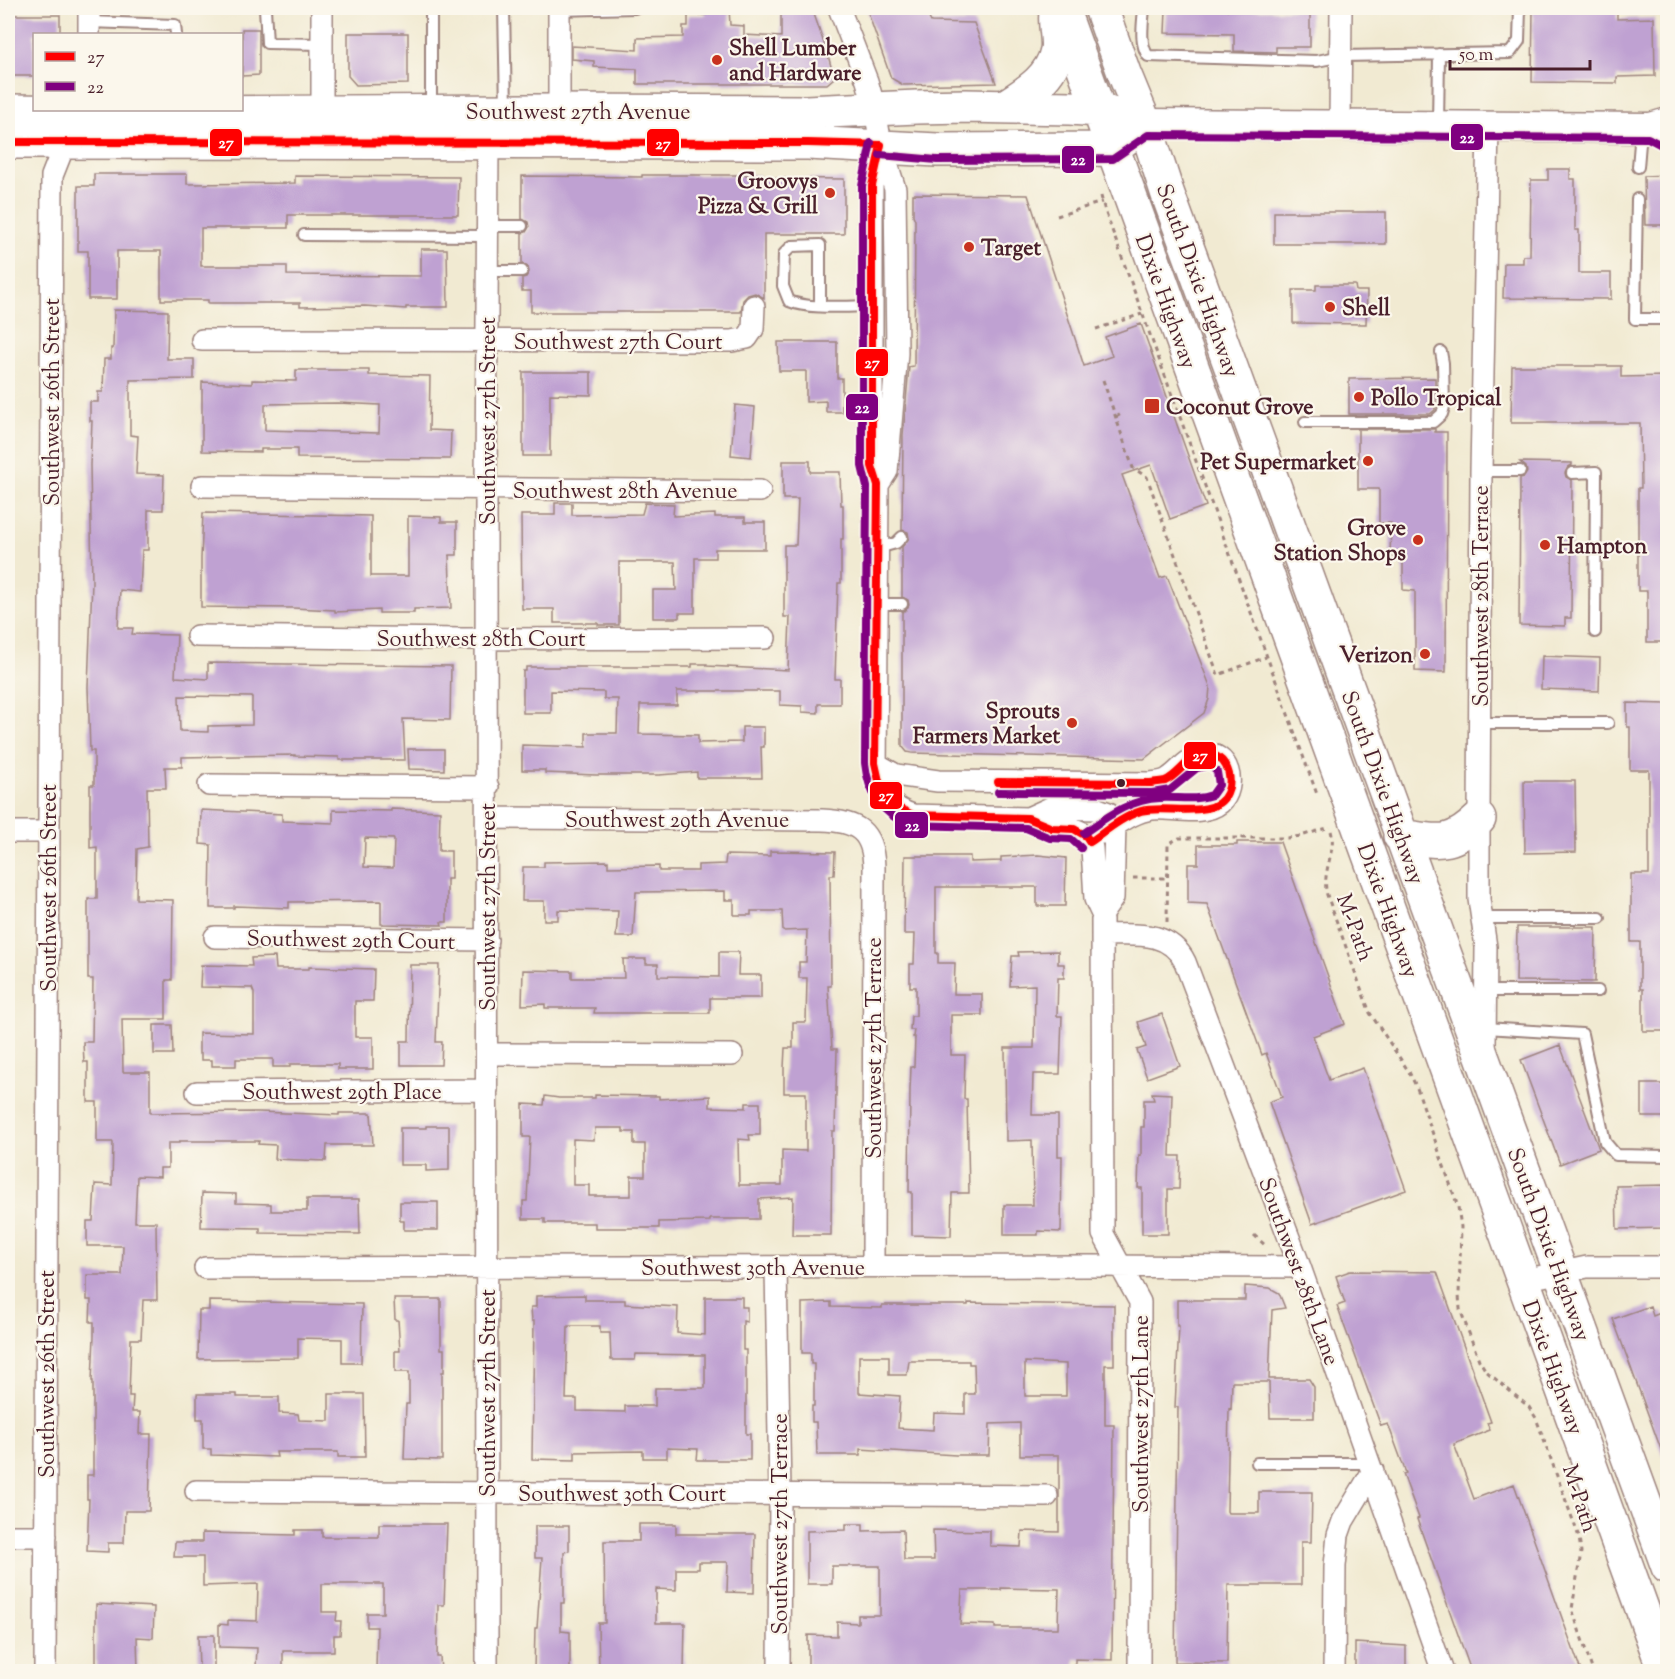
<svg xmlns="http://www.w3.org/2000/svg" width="1675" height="1679" font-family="'Sorts Mill Goudy',serif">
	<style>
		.building { fill: #bfa1d2; fill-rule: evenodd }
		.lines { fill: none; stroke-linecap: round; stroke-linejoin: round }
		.lane-casing { stroke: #9e847e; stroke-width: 14 }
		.street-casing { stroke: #9e847e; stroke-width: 24 }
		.secondary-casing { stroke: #9e847e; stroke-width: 33 }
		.highway-casing { stroke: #9e847e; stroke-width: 36 }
		.path { stroke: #9e847e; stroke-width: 3; stroke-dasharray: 4.5 4.5; stroke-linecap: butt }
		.lane { stroke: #fff; stroke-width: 10 }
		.street { stroke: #fff; stroke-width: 21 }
		.secondary { stroke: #fff; stroke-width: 30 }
		.highway { stroke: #fff; stroke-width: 33 }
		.bus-1-casing { stroke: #fbf7ec; stroke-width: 12 }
		.bus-2-casing { stroke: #fbf7ec; stroke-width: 12 }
		.bus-1 { stroke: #f00; stroke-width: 8 }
		.bus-2 { stroke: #800080; stroke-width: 8 }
		.poi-dot { fill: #c8321e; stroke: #fbf7ec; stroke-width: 2 }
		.bus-dot { fill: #4a1f2b; stroke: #fbf7ec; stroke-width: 2 }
		.labels { text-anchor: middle; stroke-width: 4.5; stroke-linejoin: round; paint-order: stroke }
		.poi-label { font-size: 22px; font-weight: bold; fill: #4a1f2b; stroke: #fbf7ec; text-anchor: start }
		.street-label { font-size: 22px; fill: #4a1f2b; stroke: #fbf7ec }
		.line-badge { stroke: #fbf7ec; stroke-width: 2 }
		.badge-label { font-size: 16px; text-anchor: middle; font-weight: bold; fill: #fff }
	</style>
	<rect width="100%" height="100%" fill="#fbf7ec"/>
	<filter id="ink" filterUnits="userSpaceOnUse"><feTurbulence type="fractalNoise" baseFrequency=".0167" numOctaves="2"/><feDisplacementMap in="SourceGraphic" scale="12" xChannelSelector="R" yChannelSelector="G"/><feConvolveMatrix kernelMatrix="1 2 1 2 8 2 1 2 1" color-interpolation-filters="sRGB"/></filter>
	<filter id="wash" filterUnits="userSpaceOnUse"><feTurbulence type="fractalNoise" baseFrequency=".008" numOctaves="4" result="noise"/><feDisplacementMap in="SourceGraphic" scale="24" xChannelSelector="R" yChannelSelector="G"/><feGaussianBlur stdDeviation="1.35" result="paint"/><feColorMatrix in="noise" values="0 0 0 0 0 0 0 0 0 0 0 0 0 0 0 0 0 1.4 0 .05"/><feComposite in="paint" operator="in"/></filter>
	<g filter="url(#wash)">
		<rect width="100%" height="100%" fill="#f1ead2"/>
		<g id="blocks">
			<path class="building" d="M706 8H729L730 25 744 26V35L781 37V13L813 11 828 55 834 78 827 84H637V69L594 67V61L572 59V46L637 50V38L683 37V26H688V15H706Z
				M1533 8H1617V19L1654 18 1655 76 1617 77V83L1532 82Z
				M867 10 926 12 931 22 974 23 996 83 903 85 891 78Z
				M1166 10H1310V47H1276V52L1234 51V34L1165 33Z
				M8 15H60V34H34V76H8Z
				M242 29H259V75L242 76Z
				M348 33H408V84L356 85 348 76Z
				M1548 169H1570V179H1575V230H1579V273H1611V299L1503 298 1504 263H1523V256H1530L1531 180H1548Z
				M94 174H187V184L295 183V176L459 177 458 215H288V228H201V266H287V275L421 276V249H447L448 307H406V309L365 306 300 307V303H208V300H161V251H117V299H88V251H78V186H94Z
				M642 175H759V178L844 179V234H764V298L755 293 748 295 743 300 741 312H531V291H522V278L526 277 529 272 528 267 522 264V233L526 232 529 227 528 222 522 219V176L642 177Z
				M1668 175V225H1645L1644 176Z
				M913 194 1028 195 1084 366 1112 356 1105 337 1141 324 1206 506 1170 519 1151 465 1122 475 1160 578 1167 576 1210 686 1209 699 1204 713 1144 759 912 753 907 752 902 746V612L906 610 909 605 908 600 902 597V547L909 538 908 532 902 530 903 435 909 367 914 366 915 220 913 215Z
				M1274 212H1386V244H1274Z
				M1316 285H1355L1356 291H1367L1366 324 1293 323V290H1316Z
				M114 310 168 311 167 359H194V379L130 380V435L138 436 136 474 164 475 163 510H148V550H142L140 592 120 590 118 628H133L132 634 177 635 175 677 208 679V663L451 666 450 720 403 719 405 760H339V757L295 756V755L182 757V767H165L166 788H147L148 847 137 849 136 899 173 900 172 980H166V1019H122L123 1072H150V1113L258 1112 339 1115V1113H371L373 1145H327L326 1161 275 1159 276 1145 258 1144 259 1141H179V1143H168V1168H160V1177L137 1176 135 1222H156L157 1300H143L141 1339H131L129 1396H133L132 1412H140L139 1434H151L149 1511H125L124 1543H108V1552L87 1551 89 1499H87V1475H93V1381H92L94 1336V1322H90L91 1300H87V1275H122L123 1246H87V1221H93L95 1184 112 1185 113 1142H97V1102H88V1062H84L83 1042H92L93 979H88V899H97V847L90 848V785H94V751H90L88 687 92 582 90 465 92 421H90V402H98V392H103L104 359H111V348H113ZM179 696 252 697V725L208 726V732L180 731Z
				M778 342H837V378H842V412H826V401L806 402V371H779Z
				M1512 366H1621V377L1668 376V642H1647V591H1638V488H1641L1640 423H1511Z
				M296 370H369V375L430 376 429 430 451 431 450 459 297 458V449H261V452L202 451V382L252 384V380L296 381ZM338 403 380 405 379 433 265 430V404Z
				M523 372H591V395L550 394V456H523Z
				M1435 378V410L1430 414H1349V379Z
				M735 405 755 407 751 457 731 455Z
				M1358 429H1435V432H1447L1446 672 1415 671V591L1403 590V557H1390L1391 523H1379V489H1358Z
				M783 461H810V472H840L841 505H843V539H841V583H838L835 679H840V704H818V713L802 712V706L780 705V691H677V705H640L639 734 698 735V743L742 742V727H764V747H761L762 778H697V772L659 775H596L545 773V770H522V745L586 747V733H617L618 699H604V692L551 691V713H523V671H526V667H692V664H707V666L788 670 790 617H784V545H796L798 499H783Z
				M1520 462 1572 463V465L1568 467 1565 473 1566 477 1572 480 1571 618H1565V626L1519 625 1520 478 1524 477 1527 472 1526 467Z
				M555 503H572V515L642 514 645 503 674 504 673 516 715 514V517H745V522H765V549H715V558H695V613H679V618H653V590H676L675 562H619V625H598V623H554V609H522L521 515H555Z
				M203 513 371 516V576H408V516L441 517V522H457V555H449L451 608 414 609V613H379V610L335 612V610L293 608 201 607V558Z
				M1542 656 1600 658 1599 691 1541 689Z
				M1627 703 1668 704V1031H1643V989H1640V942H1631V874H1649V770H1630V727H1627Z
				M408 749H444V770L409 769Z
				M1524 781H1575L1576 852 1525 853Z
				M391 809 440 811 439 851H451V879H447V922H441L442 925 381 924V901L289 902V908L234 906V908H210L211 845 200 844 201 810 282 814V821L333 823V810L391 811ZM365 838 394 839 393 868 364 867Z
				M1237 842H1280L1345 1024 1313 1036 1329 1080 1363 1068 1406 1190 1312 1224 1269 1102 1282 1097 1266 1053 1262 1055 1207 904 1188 903V864H1198V845H1237Z
				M770 851 835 852 834 875H830L831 986H828L832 1049H837L835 1131H832L831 1235H792L793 1197 759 1199V1219H710V1221L659 1222V1228H595V1223H545V1219H523V1201H527L530 1137H523V1104L544 1105 545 1096 559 1098H595V1095L659 1096V1099L710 1096V1107L746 1108V1103H760V1135H749L750 1140 738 1139 739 1185H782V1150L806 1151V1093H784V1068L785 1048H793V1022H806L807 978H799V962H806L807 930 783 931 782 911H751V915H734V900H725V891L636 892 633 937H616L618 911 558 910V920H544V901H522L523 867H544V862L608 861V867L659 866V871H698V865L725 864 726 855 770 856ZM595 1128H623V1132H634V1144H645V1176H631V1196H589V1185H573V1139L594 1140Z
				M1038 855 1066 858 1065 906H1037V887H936V953H938V963H955L954 994H982V1015H951V1055H965L964 1099H967L969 1193H952L951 1236 912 1235V1192H909L910 1090 911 1067H914L915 1037H913L914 1030H910L911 1016H916V987H910V964H914L915 934H904L905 856H970V862L1001 861V857Z
				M1517 927H1596L1595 982 1516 981Z
				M1058 951V964H1064V978H1058L1057 1016H1062L1060 1074H1033L1032 1115H1058V1156H1062L1061 1232 1038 1231V1235H1004V1205H1033L1032 1140 1006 1141 1005 1048H1034L1035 985 1010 986 1012 956H1019L1018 952Z
				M719 952H739L738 975H761V998H710V1013H594L595 1008H545V1004L522 1005 523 970 572 971V978H624L623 959H646V964H658V976L719 977Z
				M275 957 276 969H309V967L374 969 373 1001H355V1037H373V1069H338V1064H290V1067H273V1059H236V1066H212V1060H201V1054H199V1033L254 1034V993L252 988 200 987 201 965 252 966 251 958Z
				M410 965H439L436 1042H442L441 1065H401V1041H409Z
				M1162 1014 1180 1066 1147 1078 1137 1050 1146 1047 1138 1022Z
				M154 1025H172L173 1054H154Z
				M1560 1045 1599 1149 1560 1164 1521 1060Z
				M1642 1084H1668V1117H1642Z
				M1152 1093 1172 1094 1170 1156H1180L1179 1189H1168V1234H1142V1188H1138L1139 1155 1141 1156V1127H1144V1100H1154Z
				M426 1126H449V1170L426 1171V1165H400V1128H426Z
				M1668 1185V1228L1617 1229 1616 1186Z
				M202 1193 236 1194V1203L271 1204V1211H307V1199H359L360 1234 260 1233V1228L201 1227Z
				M400 1202H438V1230H404V1221H400Z
				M1350 1271 1437 1272 1491 1422 1487 1423 1490 1430 1454 1444 1474 1499 1514 1484 1581 1671H1471L1417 1519 1419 1518 1403 1474 1406 1473 1388 1424 1381 1426 1337 1306 1345 1303 1336 1276Z
				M1245 1286 1270 1288 1279 1293 1285 1308 1272 1310 1269 1379H1309L1314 1387V1418H1270L1269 1382H1232L1231 1409 1229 1408 1227 1511 1228 1513H1259V1492H1312L1311 1542H1301V1585H1228L1227 1663 1175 1662 1178 1407H1175L1179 1326H1177V1300H1245Z
				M585 1295V1300H625V1304L678 1307 677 1333 705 1335V1297H742V1307H747V1322L743 1321V1350H746V1434H750V1460H697L698 1449 667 1448V1458H643V1451L575 1452V1460L532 1459 534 1321H532L531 1307H536V1296ZM568 1326H600V1333H610L611 1360H635L636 1354 705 1355V1388H655V1406H625V1412L577 1411V1399H566Z
				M394 1299H441V1349H444V1372H442V1460L404 1459 406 1404H409V1372H395V1351H400L398 1320H395Z
				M209 1301 362 1304 361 1363H342V1339L298 1338V1358L198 1359 199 1310H209Z
				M831 1302V1307L882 1308V1305H968V1303L1114 1305V1365H1105V1425H1114L1112 1660 1075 1659V1671H808V1635L837 1636V1622L858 1623V1615H880V1566H832V1584H807V1531L846 1530V1524H863V1531L903 1530 904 1560H934L933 1530 990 1531V1546L1021 1547 1022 1531 1059 1532V1455H1020V1423L990 1424 989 1455H956L860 1449V1455H817L816 1422H812V1406H814V1364H811V1353H802V1303ZM859 1356H889V1375H907L909 1361H969V1364H974L975 1394H965V1414L934 1413 933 1430 898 1428 900 1396 859 1393ZM1025 1362 1066 1364V1396H1025ZM1001 1588 1059 1589 1058 1628H995V1625L960 1624 962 1590H1001Z
				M1650 1306 1653 1316 1663 1312 1668 1326V1463H1666L1613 1319Z
				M197 1394H237V1397H279V1413L298 1414 299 1420 329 1421V1394H364L365 1457H338V1452H276L277 1457 211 1455V1449H203V1419H197Z
				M379 1524H447L444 1605H438L437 1657H440L441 1671H376L377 1627H367V1613H383V1584H322V1612H337L336 1621H341L340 1635H334V1651H283V1669L256 1668 257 1648 219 1647V1624L228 1625V1620L257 1621 258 1584 203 1586V1557H174L175 1542H202V1533L295 1535V1530H322V1537H379Z
				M639 1524H676V1534H755L754 1593 727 1592 728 1562H699V1569H676V1590L656 1589V1623H685L684 1671H599L598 1623H605L604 1541H639Z
				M535 1526H569V1551L564 1552V1603H561V1631L570 1632V1671H534L535 1628H537L542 1558H535Z
				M96 1604 154 1607 153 1638 137 1637 138 1671H96Z
				M198 1635H214V1671H199Z
				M1355 1643 1406 1646V1671H1355Z"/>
		</g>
	</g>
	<g filter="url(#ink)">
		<use href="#blocks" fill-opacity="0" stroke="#9e847e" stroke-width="1.5"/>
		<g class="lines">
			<g class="lane-casing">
				<path id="lane" d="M265 8 267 43 322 44
					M504 8 506 108
					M1144 8C1143 23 1139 43 1148 56L1317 61 1342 56 1510 53 1519 41 1520 8
					M559 10 635 8
					M89 22 175 25 176 34
					M431 108V8
					M1438 126 1439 54
					M1638 167 1641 131
					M1637 199 1635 319H1668
					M488 226H522
					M304 235 488 236
					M488 271H522
					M820 305V245L792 246 784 254 783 286 789 301C810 310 848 306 872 306
					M1305 422H1433L1442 414 1444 407 1443 363 1441 352
					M1481 471H1520
					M1572 473 1596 472 1595 632
					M878 548 896 543 902 537
					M877 604H902
					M1480 723H1608
					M1482 918H1600
					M1487 991H1598
					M1486 1028 1582 1034 1605 1142 1616 1155 1668 1156
					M1257 1463H1370"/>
			</g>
			<g class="street-casing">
				<path id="street" d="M839 8 867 81 875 109 881 145 895 189 897 353 887 471 878 485
					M89 34V8
					M559 111V8
					M322 124V8
					M1340 126 1341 8
					M881 145 872 186V466L878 485 876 776C882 796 893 809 913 815L1028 818 1052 828 1074 829 1081 832 1086 836 1092 848 1095 899 1102 914 1113 898 1115 826 1109 813 1098 809 1050 808 1028 818
					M202 340 732 341 747 338 753 329 754 306
					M202 486 760 491
					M197 636 463 639 765 638
					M875 763 896 775 938 781 1151 783C1157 782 1164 782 1169 778 1181 770 1186 759 1202 755 1229 749 1238 787 1220 803 1203 817 1172 807 1152 809 1134 811 1118 824 1103 833
					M209 785 488 787
					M487 818 822 820C857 821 873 831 874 867L873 1266
					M8 832H48
					M1102 920 1103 1234 1140 1302 1139 1672
					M1102 935C1133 935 1169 929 1185 962L1300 1267 1443 1672
					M215 937 487 940
					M1485 1047 1486 947 1479 899V819L1481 471 1488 127
					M487 1054 732 1055
					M197 1092 487 1090
					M205 1268 1089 1266 1300 1267
					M776 1268 780 1493 779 1672
					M1523 1280 1587 1267H1668
					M196 1491 1047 1496
					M8 1536H46
					M45 1672 52 176 69 133
					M487 1672 486 489 488 142
					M1334 1672 1335 1566 1338 1535 1343 1521 1373 1471"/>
			</g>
			<g class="secondary-casing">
				<path id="secondary" d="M1145 124 1651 128 1668 123"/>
			</g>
			<g class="highway-casing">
				<path id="highway" d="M1062 8 1665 1672
					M1101 8 1124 73 1145 124 1167 192 1216 326 1668 1567
					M1004 107C1026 93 1052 78 1057 50 1059 38 1054 25 1056 13
					M8 111 182 113 527 111 806 112 917 107 966 106 1070 108 1099 110 1118 116
					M8 142 808 143 937 150 1112 149 1129 136
					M1400 836C1438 841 1449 848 1479 819"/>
			</g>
			<path class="path" d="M1101 196 1104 208 1318 797
				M1057 216 1102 202
				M1096 329 1142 314
				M1103 380 1133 468 1147 477 1218 675 1266 657
				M1116 417 1123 413
				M1331 831C1337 851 1321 871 1327 895L1370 1013 1409 1072 1417 1088 1458 1207 1461 1227 1459 1295 1460 1309 1479 1360 1486 1371 1529 1407 1536 1418 1579 1537 1581 1552 1572 1609 1593 1672
				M1133 878H1167
				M1167 922 1168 844 1179 838H1287L1301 836 1330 827
				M1254 1235 1266 1246"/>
			<use href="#lane" class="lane"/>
			<use href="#street" class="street"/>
			<use href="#secondary" class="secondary"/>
			<use href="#highway" class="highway"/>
			<g class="bus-1-casing">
				<path id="bus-1" d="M8 142 808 143 881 145
					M881 145 872 186V466L878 485 875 763 879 781 886 796 897 807 913 815 1028 818 1052 828 1074 829 1086 836 1090 842
					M998 782 1151 783C1155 782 1160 782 1165 781 1181 774 1187 755 1207 754 1215 754 1222 759 1226 766 1230 774 1231 784 1227 793 1215 821 1166 804 1141 811 1122 817 1106 831 1090 842"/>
			</g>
			<g class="bus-2-casing">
				<path id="bus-2" d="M871 143 862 186V466L867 487 865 763C868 793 881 814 910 825L1026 828 1050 838 1071 839 1081 848
					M880 155 937 160 1113 159 1148 135 1648 138 1663 146
					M998 792 1152 793 1170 790 1197 768 1210 765 1217 772 1219 785 1212 795C1195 801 1178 797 1160 798 1130 799 1107 817 1084 833"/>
			</g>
			<use href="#bus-1" class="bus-1"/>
			<use href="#bus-2" class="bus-2"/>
		</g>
	</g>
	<g class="poi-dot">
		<circle cx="717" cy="60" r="6"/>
		<circle cx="830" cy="193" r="6"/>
		<circle cx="969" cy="247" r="6"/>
		<circle cx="1330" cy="307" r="6"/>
		<circle cx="1359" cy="397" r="6"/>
		<rect x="1144" y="398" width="16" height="16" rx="3"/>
		<circle cx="1368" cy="461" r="6"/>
		<circle cx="1418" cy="540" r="6"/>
		<circle cx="1545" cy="545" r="6"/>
		<circle cx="1425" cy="654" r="6"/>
		<circle cx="1072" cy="723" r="6"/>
	</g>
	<circle class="bus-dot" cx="1121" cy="783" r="5"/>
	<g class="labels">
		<g class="poi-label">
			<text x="729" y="55">Shell Lumber<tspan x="729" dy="25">and Hardware</tspan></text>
			<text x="818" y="188" text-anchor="end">Groovys<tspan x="818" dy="25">Pizza &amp; Grill</tspan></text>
			<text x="981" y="255">Target</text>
			<text x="1342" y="315">Shell</text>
			<text x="1371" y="405">Pollo Tropical</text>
			<text x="1166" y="414">Coconut Grove</text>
			<text x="1356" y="469" text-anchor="end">Pet Supermarket</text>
			<text x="1406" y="535" text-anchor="end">Grove<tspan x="1406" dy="25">Station Shops</tspan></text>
			<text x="1557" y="553">Hampton</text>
			<text x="1413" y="662" text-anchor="end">Verizon</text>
			<text x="1060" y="718" text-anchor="end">Sprouts<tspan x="1060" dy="25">Farmers Market</tspan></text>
		</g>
		<g class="street-label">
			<text x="578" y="119">Southwest 27th Avenue</text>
			<text transform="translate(1199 280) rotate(70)" y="8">South Dixie Highway</text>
			<text transform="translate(1167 301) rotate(70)" y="8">Dixie Highway</text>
			<text x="618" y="349">Southwest 27th Court</text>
			<text transform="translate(51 402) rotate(-90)" y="8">Southwest 26th Street</text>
			<text transform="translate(487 421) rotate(-90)" y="8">Southwest 27th Street</text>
			<text x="625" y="498">Southwest 28th Avenue</text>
			<text transform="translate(1480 596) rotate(-90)" y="8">Southwest 28th Terrace</text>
			<text x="481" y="646">Southwest 28th Court</text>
			<text transform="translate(1384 787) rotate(70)" y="8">South Dixie Highway</text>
			<text x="677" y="827">Southwest 29th Avenue</text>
			<text transform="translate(48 888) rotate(-90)" y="8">Southwest 26th Street</text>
			<text transform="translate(487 907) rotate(-90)" y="8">Southwest 27th Street</text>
			<text transform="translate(1389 910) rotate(70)" y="8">Dixie Highway</text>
			<text transform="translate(1356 927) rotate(70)" y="8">M-Path</text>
			<text transform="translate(351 939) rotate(1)" y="8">Southwest 29th Court</text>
			<text transform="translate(873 1048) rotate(-90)" y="8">Southwest 27th Terrace</text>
			<text x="342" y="1099">Southwest 29th Place</text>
			<text transform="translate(1550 1244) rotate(70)" y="8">South Dixie Highway</text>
			<text x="753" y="1275">Southwest 30th Avenue</text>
			<text transform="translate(1300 1271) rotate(70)" y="8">Southwest 28th Lane</text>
			<text transform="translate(1554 1367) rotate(70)" y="8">Dixie Highway</text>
			<text transform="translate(46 1374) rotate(-90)" y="8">Southwest 26th Street</text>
			<text transform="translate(487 1393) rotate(-90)" y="8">Southwest 27th Street</text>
			<text transform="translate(1140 1414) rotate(-90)" y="8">Southwest 27th Lane</text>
			<text x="622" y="1501">Southwest 30th Court</text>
			<text transform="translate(1581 1498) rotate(72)" y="8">M-Path</text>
			<text transform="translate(779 1524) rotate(-90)" y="8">Southwest 27th Terrace</text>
		</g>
	</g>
	<g class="line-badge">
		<rect x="1450" y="123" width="34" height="28" rx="6" fill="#800080"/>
		<rect x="209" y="128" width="34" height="29" rx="6" fill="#f00"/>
		<rect x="646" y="128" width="34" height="29" rx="6" fill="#f00"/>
		<rect x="1061" y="145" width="34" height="29" rx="6" fill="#800080"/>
		<rect x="855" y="348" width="34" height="29" rx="6" fill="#f00"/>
		<rect x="845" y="393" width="34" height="28" rx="6" fill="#800080"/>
		<rect x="1183" y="741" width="34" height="29" rx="6" fill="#f00"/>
		<rect x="869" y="781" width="34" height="29" rx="6" fill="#f00"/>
		<rect x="894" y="811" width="35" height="28" rx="6" fill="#800080"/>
	</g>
	<g class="badge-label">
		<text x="1467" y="143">22</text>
		<text x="226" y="148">27</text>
		<text x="663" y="149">27</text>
		<text x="1078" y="165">22</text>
		<text x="872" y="368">27</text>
		<text x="862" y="413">22</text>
		<text x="1200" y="761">27</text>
		<text x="886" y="801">27</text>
		<text x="912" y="831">22</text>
	</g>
	<rect width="1675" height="1679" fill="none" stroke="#fbf7ec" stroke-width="30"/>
	<rect x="33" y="33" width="210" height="78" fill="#fbf7ec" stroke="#b4a19f" stroke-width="1.5"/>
	<rect x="45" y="52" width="30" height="9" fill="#ff0000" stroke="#b4a19f" stroke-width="1.5"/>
	<text x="87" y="63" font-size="18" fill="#4a1f2b">27</text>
	<rect x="45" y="82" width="30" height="9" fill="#800080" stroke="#b4a19f" stroke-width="1.5"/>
	<text x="87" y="93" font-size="18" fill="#4a1f2b">22</text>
	<path d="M1450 60v9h140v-9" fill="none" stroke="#4a1f2b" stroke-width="3"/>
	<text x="1459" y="60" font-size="18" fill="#4a1f2b" stroke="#fbf7ec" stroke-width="4.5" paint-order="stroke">50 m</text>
</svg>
